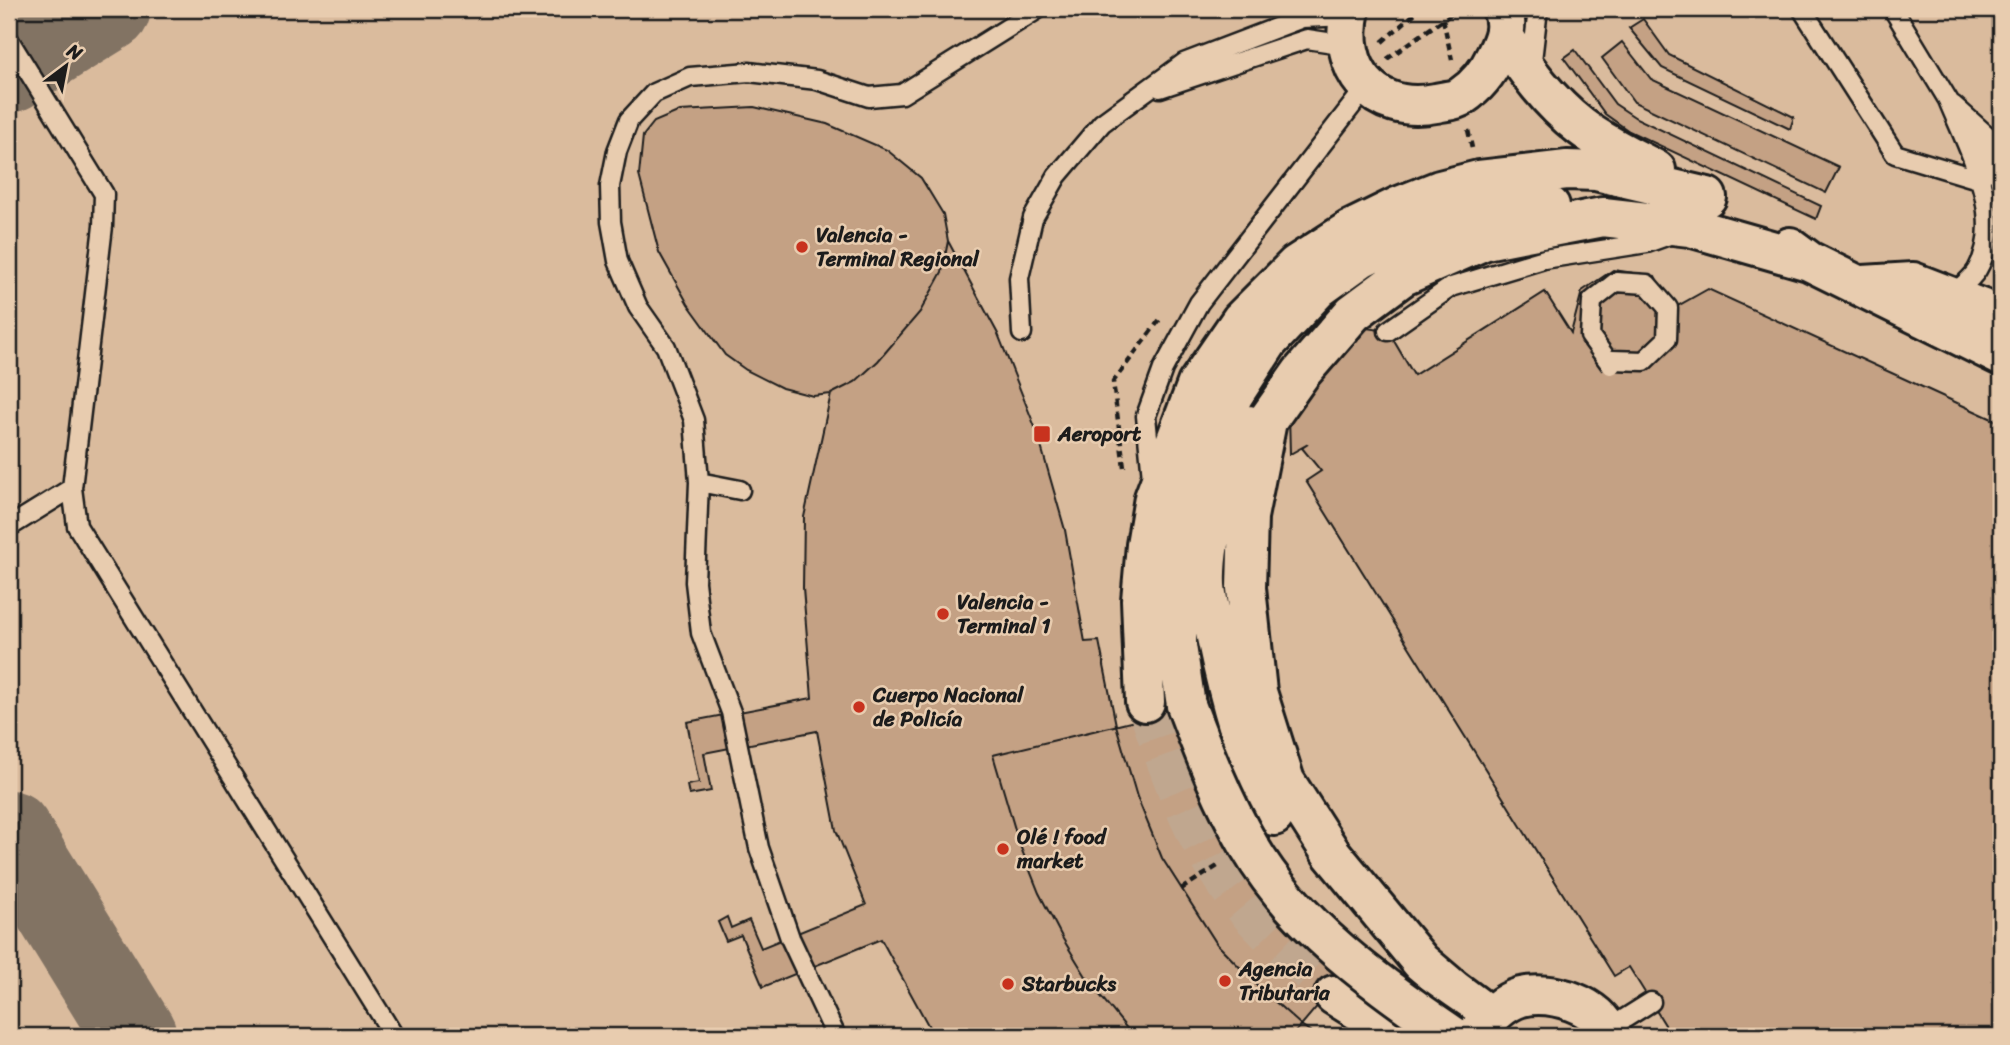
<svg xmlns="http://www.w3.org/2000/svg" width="2010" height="1045" font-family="Sriracha,sans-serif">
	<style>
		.built { fill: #dabb9d }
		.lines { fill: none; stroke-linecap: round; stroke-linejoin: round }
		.taxiway { stroke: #827364; stroke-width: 84 }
		.building { fill: #c4a184; stroke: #1c1c1c; stroke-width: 2 }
		.tertiary-tunnel { stroke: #c0a78f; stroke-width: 38; stroke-dasharray: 38 19; stroke-linecap: butt }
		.service-casing { stroke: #1c1c1c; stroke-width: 23 }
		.tertiary-casing { stroke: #1c1c1c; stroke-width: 44 }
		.path { stroke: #1c1c1c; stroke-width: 4.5; stroke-dasharray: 7 5; stroke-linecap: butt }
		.service { stroke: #e8ccaf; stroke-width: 18 }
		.tertiary { stroke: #e8ccaf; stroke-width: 38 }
		.service-bridge-casing { stroke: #1c1c1c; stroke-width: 23; stroke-linecap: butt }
		.tertiary-bridge-casing { stroke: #1c1c1c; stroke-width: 44; stroke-linecap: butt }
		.path-bridge { stroke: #1c1c1c; stroke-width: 4.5; stroke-dasharray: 7 5; stroke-linecap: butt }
		.service-bridge { stroke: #e8ccaf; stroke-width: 18 }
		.tertiary-bridge { stroke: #e8ccaf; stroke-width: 38 }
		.poi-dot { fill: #c8321e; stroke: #e8ccaf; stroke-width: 2.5 }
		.labels { text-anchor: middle; stroke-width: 5; stroke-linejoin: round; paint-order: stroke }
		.poi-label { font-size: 21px; font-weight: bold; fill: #1c1c1c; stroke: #e8ccaf; text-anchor: start }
	</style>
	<rect width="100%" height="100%" fill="#e9caac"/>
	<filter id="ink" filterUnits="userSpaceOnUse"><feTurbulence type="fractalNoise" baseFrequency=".0143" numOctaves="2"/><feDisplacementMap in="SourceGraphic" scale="14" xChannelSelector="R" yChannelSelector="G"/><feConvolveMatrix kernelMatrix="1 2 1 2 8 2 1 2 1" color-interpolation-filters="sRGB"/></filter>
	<g filter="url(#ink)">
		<path class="built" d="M9 9H2001V1036H9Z"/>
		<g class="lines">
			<path class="taxiway" d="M9 71 109 9
				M9 832 135 1036"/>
		</g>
		<path class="building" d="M1643 19 1669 55 1794 117 1790 129 1662 68 1629 28Z
			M1622 42 1651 79 1839 167 1826 193 1634 102 1602 58Z
			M1575 50 1615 104 1636 118 1821 206 1816 219 1629 131 1605 114 1564 58Z
			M754 107 827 124 887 150 921 178 943 214 948 241 942 272 920 312 878 361 855 382 831 394 813 396 782 388 746 370 725 355 688 304 659 252 639 175 643 136 654 122 680 111Z
			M948 241 998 334 1037 432 1065 530 1085 642 1099 641 1116 725 1137 797 1162 858 1217 944 1260 988 1301 1025 1317 1036H934L881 939 763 987 741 935 726 941 718 922 727 917 731 928 749 920 761 948 866 905 836 830 817 731 704 753 711 791 689 795 687 785 699 783 687 722 812 698 803 588 804 517 831 394 855 382 878 361 920 312 942 272Z
			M1613 270 1655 276 1672 309 1708 289 2001 423V1036H1672L1629 967 1614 976 1306 481 1321 471 1302 448 1308 444 1290 454 1289 414 1359 327 1388 331 1414 375 1545 292 1571 333 1582 291Z
			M1185 709 1348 970 1292 1036H1133L1090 983 1063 939 1039 893 1019 843 993 755Z"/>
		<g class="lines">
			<path class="tertiary-tunnel" d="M1145 702C1165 762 1187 826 1222 879 1252 924 1295 959 1334 995"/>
			<g class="service-casing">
				<path id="service" d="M1802 9 1895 154 1981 180
					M1893 9 1953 108
					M9 40 104 194 103 226 72 488 77 526 394 1036
					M1531 69 1538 9
					M1160 88 1307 39 1347 45
					M1948 100C1968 149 2007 218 1977 270 1971 280 1958 289 1950 297
					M1953 105 2001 148
					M1971 134 2001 180
					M1388 331 1451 287 1544 259 1647 243 1672 234
					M1022 333 1019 278 1033 218 1057 176 1102 123 1184 63 1302 18 1348 16
					M1152 478 1146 416 1163 369 1199 303 1367 86
					M699 482 740 490
					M9 527 72 488
					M1608 1029 1651 1002
					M836 1036 790 938 759 848 731 712 701 633 695 582 699 482 694 420 666 347 638 307 618 261 611 222 610 186 617 151 629 120 654 93 690 77 749 72 817 80 869 97 902 94 1038 9"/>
			</g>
			<g class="tertiary-casing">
				<path id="tertiary" d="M1350 9C1337 69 1373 115 1436 103 1444 101 1455 101 1462 96 1477 86 1489 70 1496 55 1504 39 1509 26 1502 9
					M1505 38C1526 70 1549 102 1580 126 1603 144 1630 156 1656 170
					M1790 247 1809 261 2001 356
					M1863 285 1913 282 2001 316
					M1249 425C1226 464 1204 540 1206 585 1207 602 1213 620 1216 637 1229 700 1245 759 1274 816
					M1145 702 1141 600 1146 545 1154 498 1197 384 1241 320 1296 265 1350 230 1397 207 1440 190 1479 180 1567 170 1596 171 1707 197
					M1186 705 1177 646 1178 563 1199 468 1234 394 1268 342 1319 288 1361 258 1410 234 1489 210 1550 206
					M1360 970 1404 1036
					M1334 995 1395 1033
					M1489 1016 1454 990 1421 962 1331 853 1285 781 1257 692 1246 588 1248 517 1267 421 1301 373 1353 313 1403 276 1485 240 1603 217 1690 227 1809 261
					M1477 1036C1487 1019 1501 1003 1521 997 1552 990 1599 1004 1610 1036"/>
			</g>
			<path class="path" d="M1443 19 1452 60
				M1382 42 1420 9
				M1387 59 1458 9
				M1468 130 1472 148
				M1124 467 1113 382 1161 318"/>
			<use href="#service" class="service"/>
			<use href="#tertiary" class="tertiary"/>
			<g class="service-bridge-casing">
				<path id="service-bridge" d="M1611 365 1590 336 1592 301 1616 282 1647 284 1668 308 1667 339 1644 361 1612 360"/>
			</g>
			<g class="tertiary-bridge-casing">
				<path id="tertiary-bridge" d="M1186 705C1204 753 1223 801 1249 846 1295 926 1378 985 1453 1036"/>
			</g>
			<path class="path-bridge" d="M1181 889 1221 864"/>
			<use href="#service-bridge" class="service-bridge"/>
			<use href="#tertiary-bridge" class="tertiary-bridge"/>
		</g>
	</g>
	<g class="poi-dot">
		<circle cx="802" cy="247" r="7"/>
		<rect x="1033" y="425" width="18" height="18" rx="3.5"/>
		<circle cx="943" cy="614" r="7"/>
		<circle cx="859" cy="707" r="7"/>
		<circle cx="1003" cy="849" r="7"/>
		<circle cx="1225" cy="981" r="7"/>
		<circle cx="1008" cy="984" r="7"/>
	</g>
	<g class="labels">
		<g class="poi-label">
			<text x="816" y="242">Valencia -<tspan x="816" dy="24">Terminal Regional</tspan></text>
			<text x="1058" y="441">Aeroport</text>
			<text x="957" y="609">Valencia -<tspan x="957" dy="24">Terminal 1</tspan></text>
			<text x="873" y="702">Cuerpo Nacional<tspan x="873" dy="24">de Policía</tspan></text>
			<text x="1017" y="844">Olé ! food<tspan x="1017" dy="24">market</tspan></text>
			<text x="1239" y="976">Agencia<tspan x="1239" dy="24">Tributaria</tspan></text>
			<text x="1022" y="991">Starbucks</text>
		</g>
	</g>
	<rect width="2010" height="1045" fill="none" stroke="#e8ccaf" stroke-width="35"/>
	<rect x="18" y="18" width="1975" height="1010" fill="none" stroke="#1c1c1c" stroke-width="2.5" filter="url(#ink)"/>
	<g transform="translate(66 66) rotate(32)" stroke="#e8ccaf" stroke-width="5" paint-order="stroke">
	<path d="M0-5L12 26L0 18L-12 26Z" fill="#1c1c1c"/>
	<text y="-10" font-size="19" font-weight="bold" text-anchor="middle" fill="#1c1c1c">N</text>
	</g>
</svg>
